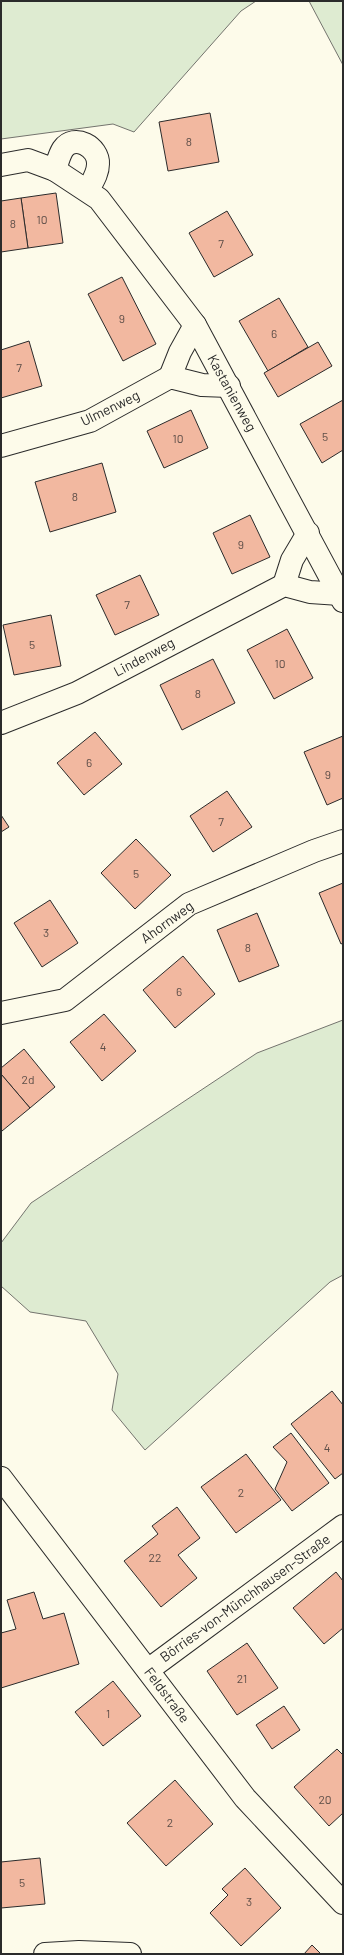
<svg xmlns="http://www.w3.org/2000/svg" width="344" height="1955" font-family="Barlow,sans-serif">
  <style>
    .green { fill: #deebd1; stroke: #74746e }
    .building { fill: #f2b8a0; stroke: #2b2b2b }
    .lines { fill: none; stroke-linecap: round; stroke-linejoin: round }
    .street-casing { stroke: #2b2b2b; stroke-width: 24 }
    .street { stroke: #fdfbea; stroke-width: 22 }
    .labels { text-anchor: middle; stroke-width: 3; stroke-linejoin: round; paint-order: stroke }
    .number-label { font-size: 12px; fill: #5d4e48 }
    .street-label { font-size: 14px; fill: #2b2b2b; stroke: #fdfbea }
  </style>
  <rect width="100%" height="100%" fill="#fdfbea"/>
  <g class="green">
    <path d="M1,1H256L241,11L134,132L113,124L1,139Z"/>
    <path d="M309,1H343V65Z"/>
    <path d="M343,1020V1275L330,1282L145,1450L112,1410L118,1374L86,1321L30,1312L1,1286V1243L31,1203L257,1053Z"/>
  </g>
  <g class="building">
    <path d="M210,113L219,162L168,171L159,122Z"/>
    <path d="M56,193L63,243L28,248L21,198Z"/>
    <path d="M21,198L28,248L1,252V201Z"/>
    <path d="M227,211L253,255L214,277L189,233Z"/>
    <path d="M122,277L156,344L123,361L88,294Z"/>
    <path d="M279,298L308,347L268,371L239,321Z"/>
    <path d="M29,341L42,386L1,398V350Z"/>
    <path d="M318,342L332,366L278,397L264,373Z"/>
    <path d="M343,400V450L322,463L300,424Z"/>
    <path d="M191,410L208,448L164,468L147,431Z"/>
    <path d="M102,463L116,512L50,532L35,482Z"/>
    <path d="M250,515L270,557L232,574L213,533Z"/>
    <path d="M140,575L159,615L115,635L96,595Z"/>
    <path d="M51,615L61,666L14,675L3,625Z"/>
    <path d="M287,629L313,678L274,699L247,650Z"/>
    <path d="M213,659L235,703L182,730L160,685Z"/>
    <path d="M95,732L122,764L84,795L57,763Z"/>
    <path d="M343,736V798L327,805L304,752Z"/>
    <path d="M227,791L252,827L213,852L190,816Z"/>
    <path d="M1,815L9,827L1,832Z"/>
    <path d="M136,839L171,875L135,909L101,873Z"/>
    <path d="M343,883V943L341,944L319,893Z"/>
    <path d="M50,900L78,943L42,967L14,923Z"/>
    <path d="M257,913L279,966L239,982L217,930Z"/>
    <path d="M183,956L215,994L175,1028L143,990Z"/>
    <path d="M104,1014L136,1051L102,1081L70,1042Z"/>
    <path d="M24,1049L55,1087L30,1108L1,1074V1068Z"/>
    <path d="M1,1074L30,1108L2,1131L1,1129Z"/>
    <path d="M332,1391L343,1405V1473L335,1479L291,1424Z"/>
    <path d="M291,1433L329,1483L292,1511L275,1489L287,1462L273,1447Z"/>
    <path d="M246,1454L281,1500L236,1533L201,1487Z"/>
    <path d="M177,1507L200,1538L178,1555L197,1578L161,1607L124,1561L158,1534L152,1526Z"/>
    <path d="M336,1572L343,1581V1628L324,1644L293,1608Z"/>
    <path d="M34,1592L43,1619L64,1613L79,1664L1,1688V1633L16,1629L7,1600Z"/>
    <path d="M247,1643L278,1688L237,1715L207,1671Z"/>
    <path d="M113,1681L141,1716L103,1746L75,1712Z"/>
    <path d="M284,1706L300,1730L272,1749L256,1725Z"/>
    <path d="M337,1749L343,1755V1813L329,1826L294,1787Z"/>
    <path d="M175,1780L213,1824L166,1866L127,1823Z"/>
    <path d="M40,1858L45,1904L1,1908V1862Z"/>
    <path d="M245,1868L281,1908L241,1946L210,1913L228,1895L222,1889Z"/>
    <path d="M312,1945L321,1954H304Z"/>
  </g>
  <g class="lines">
    <g class="street-casing">
      <g id="street">
        <path d="M1,165L28,160L55,170L99,199L195,325L343,601"/>
        <path d="M55,170C57,164 59,155 63,149C74,133 99,147 98,164C98,174 92,182 88,190"/>
        <path d="M170,377L180,352L195,325"/>
        <path d="M1,446L90,421L170,377L202,385L229,386"/>
        <path d="M284,585L292,560L308,533"/>
        <path d="M1,723L77,693L284,585L310,592L340,594"/>
        <path d="M1,1013L65,1000L189,904L314,851L343,841"/>
        <path d="M1,1478L245,1798L343,1903"/>
        <path d="M148,1670L343,1526"/>
        <path d="M45,1954L79,1952L130,1954"/>
      </g>
    </g>
    <use href="#street" class="street"/>
  </g>
  <g class="labels">
    <g class="number-label">
      <text x="189" y="146">8</text>
      <text x="42" y="224">10</text>
      <text x="13" y="228">8</text>
      <text x="221" y="248">7</text>
      <text x="122" y="323">9</text>
      <text x="274" y="338">6</text>
      <text x="19" y="372">7</text>
      <text x="325" y="441">5</text>
      <text x="178" y="443">10</text>
      <text x="75" y="501">8</text>
      <text x="241" y="549">9</text>
      <text x="127" y="609">7</text>
      <text x="32" y="649">5</text>
      <text x="280" y="668">10</text>
      <text x="198" y="698">8</text>
      <text x="89" y="767">6</text>
      <text x="328" y="779">9</text>
      <text x="221" y="826">7</text>
      <text x="136" y="878">5</text>
      <text x="46" y="937">3</text>
      <text x="248" y="952">8</text>
      <text x="179" y="996">6</text>
      <text x="103" y="1051">4</text>
      <text x="28" y="1084">2d</text>
      <text x="327" y="1452">4</text>
      <text x="241" y="1497">2</text>
      <text x="155" y="1562">22</text>
      <text x="242" y="1683">21</text>
      <text x="108" y="1718">1</text>
      <text x="325" y="1804">20</text>
      <text x="170" y="1827">2</text>
      <text x="22" y="1887">5</text>
      <text x="249" y="1906">3</text>
    </g>
    <g class="street-label">
      <text transform="translate(232 393) rotate(61)" y="5">Kastanienweg</text>
      <text transform="translate(110 408) rotate(-26)" y="5">Ulmenweg</text>
      <text transform="translate(144 657) rotate(-28)" y="5">Lindenweg</text>
      <text transform="translate(167 922) rotate(-36)" y="5">Ahornweg</text>
      <text transform="translate(245 1598) rotate(-36)" y="5">Börries-von-Münchhausen-Straße</text>
      <text transform="translate(167 1695) rotate(53)" y="5">Feldstraße</text>
    </g>
  </g>
  <rect width="344" height="1955" fill="none" stroke="#2b2b2b" stroke-width="4"/>
</svg>
